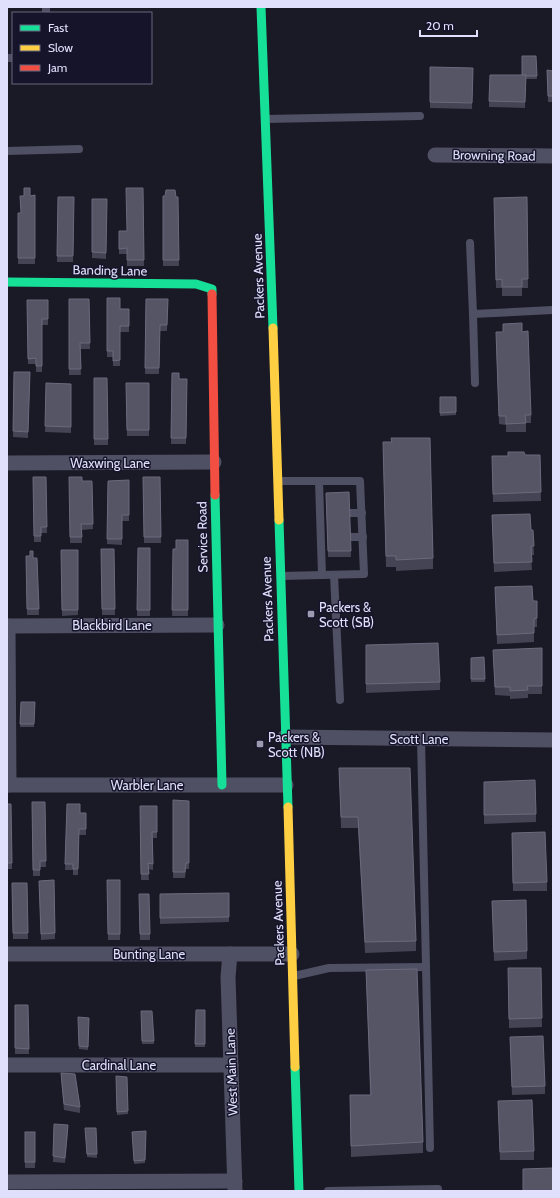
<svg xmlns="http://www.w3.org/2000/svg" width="560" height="1198" font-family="Cabin,sans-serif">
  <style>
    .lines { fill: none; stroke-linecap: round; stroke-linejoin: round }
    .lane { stroke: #505065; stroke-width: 8 }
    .street { stroke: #505065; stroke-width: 15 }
    .fast { stroke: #16e098; stroke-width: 9 }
    .slow { stroke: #ffcf43; stroke-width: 9 }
    .jam { stroke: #f24e42; stroke-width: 9 }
    .wall { fill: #454454 }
    .shaded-wall { fill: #2d2c3a }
    .building { fill: #556; stroke: #6b6a7d }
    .poi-dot { fill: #9b9ab1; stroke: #15142b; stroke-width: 1.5 }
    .labels { text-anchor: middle; stroke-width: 3; stroke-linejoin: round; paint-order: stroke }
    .street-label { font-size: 13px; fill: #e0e0fc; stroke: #15142b }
    .poi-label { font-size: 13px; fill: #e0e0fc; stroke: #15142b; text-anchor: start }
  </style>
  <rect width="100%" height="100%" fill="#1a1926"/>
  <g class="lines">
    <g class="lane">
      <path d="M46,7V13"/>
      <path d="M7,58H13"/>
      <path d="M265,119L420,116"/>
      <path d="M7,151L79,149"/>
      <path d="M470,243L473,314L553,310"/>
      <path d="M473,314L475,383"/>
      <path d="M279,481H360L364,574L281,576"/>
      <path d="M319,481L322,575"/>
      <path d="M349,513H362"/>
      <path d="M350,537H363"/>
      <path d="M334,575L340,700"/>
      <path d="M421,739L430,1148"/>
      <path d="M294,976L329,968L426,967"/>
      <path d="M328,1191L438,1189"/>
    </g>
    <g class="street">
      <path d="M435,155L553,156"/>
      <path d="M7,463L214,462"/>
      <path d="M7,626L217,625"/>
      <path d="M8,626L9,785"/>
      <path d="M285,737L553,740"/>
      <path d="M7,785H286"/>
      <path d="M7,954H292"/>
      <path d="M230,954L228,977L235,1191"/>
      <path d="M7,1065H231"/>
      <path d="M7,1182L235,1181"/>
    </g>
    <g class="fast">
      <path d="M261,7L273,328"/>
      <path d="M7,282L196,284L212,289V294"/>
      <path d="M215,495L222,785"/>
      <path d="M279,520L288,807"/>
      <path d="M295,1067L299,1191"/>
    </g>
    <g class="slow">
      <path d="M273,328L279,520"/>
      <path d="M288,807L295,1067"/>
    </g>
    <path class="jam" d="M212,294L215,495"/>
  </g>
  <g class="wall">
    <path d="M536,56L537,79H526L525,108L489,107V101L522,75Z"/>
    <path d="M430,67L473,68L472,109L430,108Z"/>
    <path d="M547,70L553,71V102H548Z"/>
    <path d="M143,188L144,266H127V254H119V231H127Z"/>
    <path d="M35,195V264H18V213H21L30,196Z"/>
    <path d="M163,196L178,197L179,266H163Z"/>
    <path d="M58,197H74L73,262H57Z"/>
    <path d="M527,197L528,288H522V296H502V288H496L494,206Z"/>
    <path d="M92,199H107L106,259L92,258Z"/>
    <path d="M107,298L120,309H129V332H120V366H113V357H107Z"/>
    <path d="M69,299H89L90,349H80L81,375H69Z"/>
    <path d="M146,299H168L167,331H160L159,374H145Z"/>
    <path d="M27,300H48V325H42V372H36V364H28Z"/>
    <path d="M496,341L531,415V423H526V432H506V425L499,424Z"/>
    <path d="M14,372H30L28,438L13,437Z"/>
    <path d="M172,373L179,379H187L186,444H171Z"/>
    <path d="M94,378H107L108,445H94Z"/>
    <path d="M46,383L71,384V433L45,432Z"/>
    <path d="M126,383H149V436H127Z"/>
    <path d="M440,397H456V415L440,416Z"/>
    <path d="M391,438L433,558V569L396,571V567H386L383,453L391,442Z"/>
    <path d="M525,455H540L541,501L493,502L492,465Z"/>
    <path d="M33,477H46L47,533H41V542H34Z"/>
    <path d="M69,477L82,481H92L93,529L82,530V543H70Z"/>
    <path d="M143,477H160L161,543H144Z"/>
    <path d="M129,480V521H122V545L107,544L108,481Z"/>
    <path d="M349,492L351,557H328L326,493Z"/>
    <path d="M492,515L531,530H533L534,555H531L532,570L494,572Z"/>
    <path d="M188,540V616H172L173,549H176Z"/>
    <path d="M138,548H150V616H137Z"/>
    <path d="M101,549H114L115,615H102Z"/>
    <path d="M61,550H78V615L62,616Z"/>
    <path d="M26,556L33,558H37L39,615H27Z"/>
    <path d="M495,587L533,601L537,618V627H534V642L497,644Z"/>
    <path d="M366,645L440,682V690L366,693Z"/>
    <path d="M542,648V694H528V698L510,699V696L495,695L493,650Z"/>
    <path d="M484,657L485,682H471V658Z"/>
    <path d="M21,702H35L34,727H20Z"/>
    <path d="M339,768L416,941V951L365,953L358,828H341Z"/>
    <path d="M484,782L536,814V822L484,824Z"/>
    <path d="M173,800L189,801V869H186L185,878H173Z"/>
    <path d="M32,802H45L46,867H40V876H33Z"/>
    <path d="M7,804H11L12,869H7Z"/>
    <path d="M67,804L80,813H86V835H79L78,875H73V870H65Z"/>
    <path d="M140,806H157V838H153V870L148,869L149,880H141Z"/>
    <path d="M512,833L547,882V891H513Z"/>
    <path d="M54,880L55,939L41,940L39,881Z"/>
    <path d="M107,880H120V940H108Z"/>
    <path d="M12,883H27L28,939H13Z"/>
    <path d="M229,893V922L160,924V894Z"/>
    <path d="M139,900L150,934V940H140Z"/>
    <path d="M492,901L527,951V959L494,961Z"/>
    <path d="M508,968H541L542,1027L509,1028Z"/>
    <path d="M366,970L423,1142V1153L351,1157L350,1095H370Z"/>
    <path d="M15,1005H28L29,1054H15Z"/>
    <path d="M196,1010H205V1047H195Z"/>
    <path d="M141,1011L154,1041V1044H142Z"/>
    <path d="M78,1017L89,1018L88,1050L79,1049Z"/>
    <path d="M510,1037L545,1086V1094L512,1095Z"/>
    <path d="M61,1073L80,1107V1113L64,1110L61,1079Z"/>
    <path d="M116,1076L127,1077L128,1114L117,1115Z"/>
    <path d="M498,1101L534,1151V1160H500Z"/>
    <path d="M54,1124L68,1131L65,1163L53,1162Z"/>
    <path d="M85,1128H96L97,1158L87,1157Z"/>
    <path d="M146,1131L145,1163L134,1164L132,1132Z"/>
    <rect x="25" y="1132" width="10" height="36"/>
  </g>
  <path class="shaded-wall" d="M68,1125V1131L65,1163V1158Z"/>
  <g class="building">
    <path d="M522,56H536L537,76H526V75H522Z"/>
    <path d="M430,67L473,68L472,103L430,102Z"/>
    <path d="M547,70L553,71V96H548Z"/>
    <path d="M490,75H526L525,102L489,101Z"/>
    <path d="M24,188H30V196L35,195V258H18V213H21L20,196H24Z"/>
    <path d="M126,188H143L144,260H127V248L119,249V231H127Z"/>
    <path d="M166,190H175L176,197H178L179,260H163V196H165Z"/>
    <path d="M58,197H74L73,256H57Z"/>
    <path d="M527,197L528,279H522V287H502V279L496,280L494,198Z"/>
    <path d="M92,199H107L106,253L92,252Z"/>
    <path d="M107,298H120V309H129V326H120V360L113,361V351H107Z"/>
    <path d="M69,299H89L90,343H80L81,369H69Z"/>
    <path d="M146,299H168L167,325H160L159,368H145Z"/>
    <path d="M27,300H48V319H42V366H36V358L28,359Z"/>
    <path d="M522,323V332L528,331L531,415H525L526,423L506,424V416H499L496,332H503V324Z"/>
    <path d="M14,372H30L28,432L13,431Z"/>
    <path d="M172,373H179V379H187L186,438H171Z"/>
    <path d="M94,378H107L108,439H94Z"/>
    <path d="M46,383L71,384V427L45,426Z"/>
    <path d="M126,383H149V430H127Z"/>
    <path d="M440,397H456V412L440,413Z"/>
    <path d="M391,438H430L433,558L396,560V556H386L383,442H392Z"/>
    <path d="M508,452H524L525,455H540L541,492L493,494L492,456H508Z"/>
    <path d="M33,477H46L47,527H41V536H34Z"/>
    <path d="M69,477H82V481H92L93,524H81L82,537H70Z"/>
    <path d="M143,477H160L161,537H144Z"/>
    <path d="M129,480V515H122V539H107L108,481Z"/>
    <path d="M349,492L351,551H328L326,493Z"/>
    <path d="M530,514L531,530H533L534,546H531L532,562L494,563L492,515Z"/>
    <path d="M176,540H188V610H172L173,549H176Z"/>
    <path d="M138,548H150V610H137Z"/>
    <path d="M101,549H114L115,609H102Z"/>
    <path d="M61,550H78V610H62Z"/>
    <path d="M30,551H33V558H37L39,609H27L26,556H30Z"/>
    <path d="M532,586L533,601H537V618L534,619V633L497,635L495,587Z"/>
    <path d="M438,643L440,682L366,684V645Z"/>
    <path d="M542,648V686H527L528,690L510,691V687H495L493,650Z"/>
    <path d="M484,657L485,679H471V658Z"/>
    <path d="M21,702H35L34,724H20Z"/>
    <path d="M339,768H410L416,941L365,942L358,817H341Z"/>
    <path d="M535,780L536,814L484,815V782Z"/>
    <path d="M173,800L189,801V863H186L185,872H173Z"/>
    <path d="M32,802H45L46,861H40V870H33Z"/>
    <path d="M7,804H11L12,863H7Z"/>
    <path d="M67,804H80V813H86V829H79L78,869H73V864H65Z"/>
    <path d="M140,806H157V832H152L153,864L148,863L149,874H141Z"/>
    <path d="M545,832L547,882L513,883L512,833Z"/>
    <path d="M54,880L55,933L41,934L39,881Z"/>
    <path d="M107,880H120V934H108Z"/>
    <path d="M12,883H27L28,933H13Z"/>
    <path d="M229,893V917L160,918V894Z"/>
    <path d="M139,894H149L150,934H140Z"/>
    <path d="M526,900L527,951L494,952L492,901Z"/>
    <path d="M508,968H541L542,1018L509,1019Z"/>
    <path d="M417,969L423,1142L351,1146L350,1095H371L366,970Z"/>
    <path d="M15,1005H28L29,1049L15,1048Z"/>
    <path d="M196,1010H205V1044H195Z"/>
    <path d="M141,1011H152L154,1041H142Z"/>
    <path d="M78,1017L89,1018L88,1047L79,1046Z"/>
    <path d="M543,1036L545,1086L512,1087L510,1037Z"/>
    <path d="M61,1073L75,1074L80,1107L64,1104Z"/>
    <path d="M116,1076L127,1077L128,1111L117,1112Z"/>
    <path d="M532,1100L534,1151L500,1152L498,1101Z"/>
    <path d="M54,1124L68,1125L65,1158L53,1156Z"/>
    <path d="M85,1128H96L97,1154H87Z"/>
    <path d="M146,1131L145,1160L134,1161L132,1132Z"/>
    <rect x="25" y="1132" width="10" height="30"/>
    <path d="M553,1168V1191H523V1169Z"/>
  </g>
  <g class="poi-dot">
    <rect x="307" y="610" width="8" height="8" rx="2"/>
    <rect x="256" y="740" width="8" height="8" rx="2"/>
  </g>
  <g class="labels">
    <g class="street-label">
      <text transform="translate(494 155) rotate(1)" y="5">Browning Road</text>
      <text transform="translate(110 270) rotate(1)" y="5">Banding Lane</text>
      <text transform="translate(258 276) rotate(-92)" y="5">Packers Avenue</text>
      <text x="110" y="468">Waxwing Lane</text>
      <text transform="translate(202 537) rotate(-91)" y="5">Service Road</text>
      <text transform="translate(267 599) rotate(-92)" y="5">Packers Avenue</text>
      <text x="112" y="630">Blackbird Lane</text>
      <text x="419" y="744">Scott Lane</text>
      <text x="147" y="790">Warbler Lane</text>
      <text transform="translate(278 923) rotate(-92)" y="5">Packers Avenue</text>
      <text x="149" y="959">Bunting Lane</text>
      <text x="119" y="1070">Cardinal Lane</text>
      <text transform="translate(231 1072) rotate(-92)" y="5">West Main Lane</text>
    </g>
    <g class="poi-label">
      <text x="319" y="612">Packers &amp;<tspan x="319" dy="15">Scott (SB)</tspan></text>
      <text x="268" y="742">Packers &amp;<tspan x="268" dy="15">Scott (NB)</tspan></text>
    </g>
  </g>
  <rect width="560" height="1198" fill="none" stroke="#e0e0fc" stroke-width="16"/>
  <rect x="12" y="12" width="140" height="72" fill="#15142b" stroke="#66667f"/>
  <rect x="20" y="25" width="20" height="6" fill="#16e098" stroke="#66667f"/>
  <text x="48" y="32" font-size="12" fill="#e0e0fc">Fast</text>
  <rect x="20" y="45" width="20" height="6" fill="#ffcf43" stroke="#66667f"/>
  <text x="48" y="52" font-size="12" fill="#e0e0fc">Slow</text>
  <rect x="20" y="65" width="20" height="6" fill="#f24e42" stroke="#66667f"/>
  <text x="48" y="72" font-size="12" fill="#e0e0fc">Jam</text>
  <path d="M420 30v6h57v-6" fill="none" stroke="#e0e0fc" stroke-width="2"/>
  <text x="426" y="30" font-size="12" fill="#e0e0fc" stroke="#15142b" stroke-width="3" paint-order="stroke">20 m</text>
</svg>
